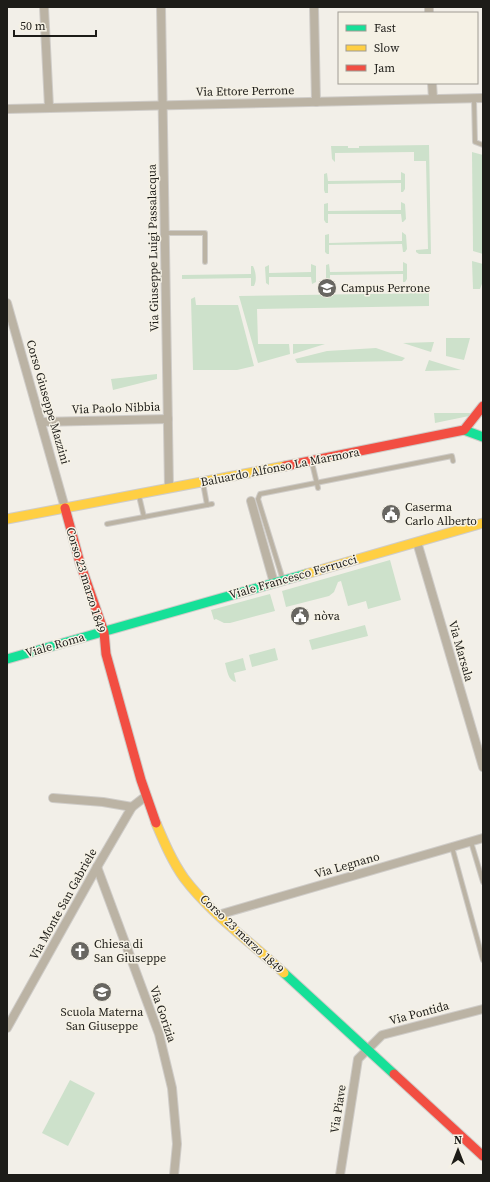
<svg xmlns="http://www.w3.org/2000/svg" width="490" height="1182" font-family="'Source Serif 4',serif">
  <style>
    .green { fill: #cde1cb }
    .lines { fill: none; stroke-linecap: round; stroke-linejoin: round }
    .lane-casing { stroke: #cfccc8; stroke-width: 6 }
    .street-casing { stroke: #cfccc8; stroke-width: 10 }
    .fast-casing { stroke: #cfccc8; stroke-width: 11 }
    .slow-casing { stroke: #cfccc8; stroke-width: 11 }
    .jam-casing { stroke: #cfccc8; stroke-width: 11 }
    .lane { stroke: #bbb3a4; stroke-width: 4 }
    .street { stroke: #bbb3a4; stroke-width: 8 }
    .fast { stroke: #16e098; stroke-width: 9 }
    .slow { stroke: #ffcf43; stroke-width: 9 }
    .jam { stroke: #f24e42; stroke-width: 9 }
    .labels { text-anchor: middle; stroke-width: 3; stroke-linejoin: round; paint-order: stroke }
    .street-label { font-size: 12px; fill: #1d1c18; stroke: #f5f1e5 }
    .poi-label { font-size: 12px; fill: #1d1c18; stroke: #f5f1e5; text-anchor: start }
  </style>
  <rect width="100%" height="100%" fill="#f2efe8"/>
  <g class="green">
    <path d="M429,145L431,254H419L416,252V250L428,249L426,161H414V152L335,153V162L332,159L331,146H348V148H359V146Z"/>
    <path d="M472,152L483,155V254L473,251Z"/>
    <path d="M401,172L405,174V189L403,192H401V183L328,184V193H325L324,190V174L327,173L328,181L401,180Z"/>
    <path d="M401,202L405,204L406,219L403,222H402L401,214H328V223H326L324,220V204L328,203V211L401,210Z"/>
    <path d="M402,232L406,235L407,249L405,252H403L402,244L329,245V254H327L325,252V235L329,234V243L402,241Z"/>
    <path d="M472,261L483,264V281L480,289H473Z"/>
    <path d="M403,262L407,264V279L405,282H403V274L330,275V284H328L326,281V265L329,264L330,272L403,271Z"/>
    <path d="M311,264L316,266V282L312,284L311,277H269V285L266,283L265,267L269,265V273L311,272Z"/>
    <path d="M251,266H253C256,272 257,280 254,286H251V278L182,279V275L251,274Z"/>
    <path d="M429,293V306L257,309L258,344H289L290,354L258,363L239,296Z"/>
    <path d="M195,297L196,305H238L254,366L237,370H193L191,299Z"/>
    <path d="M446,338H470L464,360L446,356Z"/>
    <path d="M434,342L431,352L403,343Z"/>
    <path d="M293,344H325L293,354Z"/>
    <path d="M376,348L405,358L402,361L297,363L295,359L327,351Z"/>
    <path d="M429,360L461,370L425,371Z"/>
    <path d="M157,374V379L113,390L111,379Z"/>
    <path d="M434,413H470L469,416L435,423Z"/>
    <path d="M390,560L401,600L368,609L366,601L348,606L341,581L338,582L334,592L329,596L286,607L282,591Z"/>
    <path d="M270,594L275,611L230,623H224L216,619L214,620L211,610Z"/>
    <path d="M365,625L368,636L312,650L309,640Z"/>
    <path d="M275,648L278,660L252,667L249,655Z"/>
    <path d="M243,658L246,670L234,673L236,682C228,681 227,670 225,663Z"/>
    <path d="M70,1080L95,1093L68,1146L42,1133Z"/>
  </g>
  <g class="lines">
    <g class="lane-casing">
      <g id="lane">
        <path d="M474,99L475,142L483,145"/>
        <path d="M165,233H205V262"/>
        <path d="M312,463L318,488"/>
        <path d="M203,483L207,505"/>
        <path d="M139,496L144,517"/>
        <path d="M107,524L212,504"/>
        <path d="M283,580L258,499L260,494L452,456L453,461"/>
        <path d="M471,842L483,882"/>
        <path d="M452,847L483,960"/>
      </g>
    </g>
    <g class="street-casing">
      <g id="street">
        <path d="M44,7L49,107"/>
        <path d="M161,7L169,488"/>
        <path d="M314,7L316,102"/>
        <path d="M429,7V13"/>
        <path d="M432,83L433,99"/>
        <path d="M7,109L483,98"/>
        <path d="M7,303L65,508"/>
        <path d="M41,422L168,419"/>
        <path d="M251,501L274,583"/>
        <path d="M417,542L483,767"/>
        <path d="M53,798L103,802L132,807"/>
        <path d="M97,867L159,1034L172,1088L177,1144L174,1175"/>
        <path d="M218,915L483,838"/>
        <path d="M7,1028L97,867L132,807L146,796"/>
        <path d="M340,1175L358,1059L382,1035L483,1009"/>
      </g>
    </g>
    <g class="fast-casing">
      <g id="fast">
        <path d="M464,430L483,437"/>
        <path d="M7,659L306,574"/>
        <path d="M284,973L394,1074"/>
      </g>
    </g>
    <g class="slow-casing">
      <g id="slow">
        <path d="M7,519L285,466"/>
        <path d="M306,574L483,523"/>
        <path d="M156,823C164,842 172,861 184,878C211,914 251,942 284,973"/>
      </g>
    </g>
    <g class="jam-casing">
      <g id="jam">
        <path d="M285,466L464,430L483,406"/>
        <path d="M65,508L80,563L104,632L106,654L141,780L156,823"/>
        <path d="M394,1074L483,1156"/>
      </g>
    </g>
    <use href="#lane" class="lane"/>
    <use href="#street" class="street"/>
    <use href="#fast" class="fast"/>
    <use href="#slow" class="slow"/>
    <use href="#jam" class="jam"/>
  </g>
  <defs>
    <g id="university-disc" transform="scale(1)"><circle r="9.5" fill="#686661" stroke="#f5f1e5"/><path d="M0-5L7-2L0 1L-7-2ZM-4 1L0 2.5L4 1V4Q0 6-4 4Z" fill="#fff"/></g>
    <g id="civic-disc" transform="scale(1)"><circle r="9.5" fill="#686661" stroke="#f5f1e5"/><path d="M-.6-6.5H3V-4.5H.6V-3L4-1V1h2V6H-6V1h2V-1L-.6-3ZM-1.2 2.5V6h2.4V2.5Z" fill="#fff"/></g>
    <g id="church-disc" transform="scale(1)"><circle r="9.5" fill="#686661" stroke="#f5f1e5"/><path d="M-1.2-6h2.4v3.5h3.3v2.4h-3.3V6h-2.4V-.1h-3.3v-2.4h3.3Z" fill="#fff"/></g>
    <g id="school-disc" transform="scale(1)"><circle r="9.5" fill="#686661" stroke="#f5f1e5"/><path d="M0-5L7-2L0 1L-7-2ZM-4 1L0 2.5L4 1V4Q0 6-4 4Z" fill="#fff"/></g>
  </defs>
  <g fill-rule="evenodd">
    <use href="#university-disc" x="327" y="288"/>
    <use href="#civic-disc" x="391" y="514"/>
    <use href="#civic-disc" x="300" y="616"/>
    <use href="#church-disc" x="80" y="951"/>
    <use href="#school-disc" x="102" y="992"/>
  </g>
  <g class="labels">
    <g class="street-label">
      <text transform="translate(245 91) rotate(-1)" y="4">Via Ettore Perrone</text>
      <text transform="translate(153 248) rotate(-91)" y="4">Via Giuseppe Luigi Passalacqua</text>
      <text transform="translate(48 402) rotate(74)" y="4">Corso Giuseppe Mazzini</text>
      <text transform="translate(116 408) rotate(-2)" y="4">Via Paolo Nibbia</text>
      <text transform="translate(280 467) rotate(-11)" y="4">Baluardo Alfonso La Marmora</text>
      <text transform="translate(293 577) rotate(-16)" y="4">Viale Francesco Ferrucci</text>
      <text transform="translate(86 580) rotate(73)" y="4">Corso 23 marzo 1849</text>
      <text transform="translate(55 645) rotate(-16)" y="4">Viale Roma</text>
      <text transform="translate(461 651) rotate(74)" y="4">Via Marsala</text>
      <text transform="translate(347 865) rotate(-16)" y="4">Via Legnano</text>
      <text transform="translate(63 904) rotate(-61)" y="4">Via Monte San Gabriele</text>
      <text transform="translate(242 934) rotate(43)" y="4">Corso 23 marzo 1849</text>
      <text transform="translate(419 1013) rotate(-15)" y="4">Via Pontida</text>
      <text transform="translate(163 1014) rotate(71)" y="4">Via Gorizia</text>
      <text transform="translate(338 1109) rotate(-81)" y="4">Via Piave</text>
    </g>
    <g class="poi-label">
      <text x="341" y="292">Campus Perrone</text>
      <text x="405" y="511">Caserma<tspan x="405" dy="14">Carlo Alberto</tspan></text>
      <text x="314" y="620">nòva</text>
      <text x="94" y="948">Chiesa di<tspan x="94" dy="14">San Giuseppe</tspan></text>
      <text x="102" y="1016" text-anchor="middle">Scuola Materna<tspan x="102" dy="14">San Giuseppe</tspan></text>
    </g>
  </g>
  <rect width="490" height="1182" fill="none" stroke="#1d1c18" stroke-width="16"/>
  <rect x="338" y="12" width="140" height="72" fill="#f5f1e5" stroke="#9f9c93"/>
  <rect x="346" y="25" width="20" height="6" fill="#16e098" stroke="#9f9c93"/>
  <text x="374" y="32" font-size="12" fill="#1d1c18">Fast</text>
  <rect x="346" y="45" width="20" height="6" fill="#ffcf43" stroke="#9f9c93"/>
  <text x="374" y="52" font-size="12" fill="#1d1c18">Slow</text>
  <rect x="346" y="65" width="20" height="6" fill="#f24e42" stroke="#9f9c93"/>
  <text x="374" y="72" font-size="12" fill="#1d1c18">Jam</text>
  <g transform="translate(458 1150)" stroke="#f5f1e5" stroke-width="3" paint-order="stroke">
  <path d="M0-3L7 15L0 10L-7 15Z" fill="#1d1c18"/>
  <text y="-6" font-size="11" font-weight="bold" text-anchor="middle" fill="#1d1c18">N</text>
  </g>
  <path d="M14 30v6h82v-6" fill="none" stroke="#1d1c18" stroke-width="2"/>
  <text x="20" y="30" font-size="12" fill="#1d1c18" stroke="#f5f1e5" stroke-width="3" paint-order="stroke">50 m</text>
</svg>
